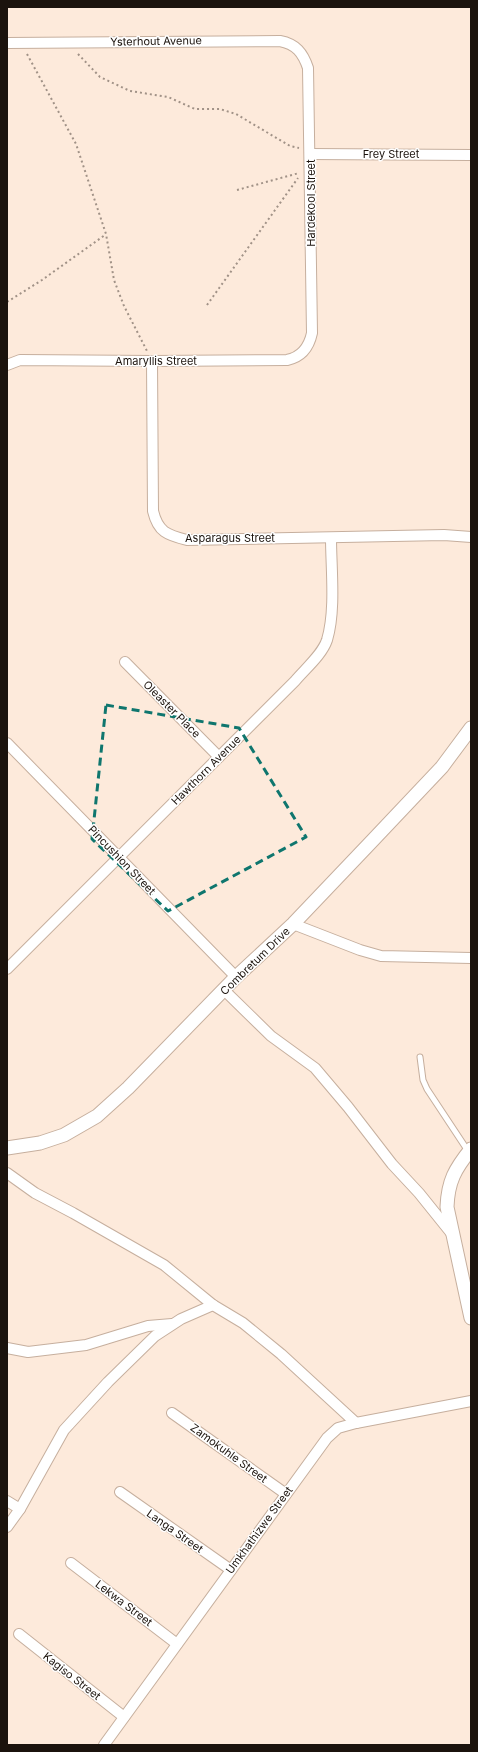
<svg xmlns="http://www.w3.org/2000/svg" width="478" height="1752" font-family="Inter,sans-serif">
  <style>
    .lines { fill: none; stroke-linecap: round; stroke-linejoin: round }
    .service-casing { stroke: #c6af9e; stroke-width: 7 }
    .minor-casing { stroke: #c6af9e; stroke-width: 12 }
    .tertiary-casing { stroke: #c6af9e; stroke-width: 15 }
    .path { stroke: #a19287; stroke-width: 2; stroke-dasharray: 2 3; stroke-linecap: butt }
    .service { stroke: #fff; stroke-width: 5 }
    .minor { stroke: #fff; stroke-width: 10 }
    .tertiary { stroke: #fff; stroke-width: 13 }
    .marked { fill: none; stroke: #0f766e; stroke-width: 3; stroke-dasharray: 8 5; stroke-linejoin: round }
    .labels { text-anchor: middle; stroke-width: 3; stroke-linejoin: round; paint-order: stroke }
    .street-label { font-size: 11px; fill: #1b130d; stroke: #fff }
  </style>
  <rect width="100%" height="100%" fill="#fdeadb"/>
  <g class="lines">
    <g class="service-casing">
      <path id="service" d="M420,1057L423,1080L427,1089L468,1151"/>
    </g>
    <g class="minor-casing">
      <g id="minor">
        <path d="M7,43L280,41C296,44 303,53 308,68L312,333C309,347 302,357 287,360L152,361L20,360L7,365"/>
        <path d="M310,154L471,155"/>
        <path d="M152,361L153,511C158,532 167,535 187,540L444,535L471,537"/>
        <path d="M125,662L219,757"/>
        <path d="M7,743L236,977"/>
        <path d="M293,924L360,950L381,956L471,958"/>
        <path d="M7,969L295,681C305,669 322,655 327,640C336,610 331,568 331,538"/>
        <path d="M224,990L271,1036L315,1068L348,1107L392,1164L419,1193L452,1234"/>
        <path d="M7,1173L35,1193L73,1213L164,1265L213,1305L243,1323L281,1354L356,1423"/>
        <path d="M7,1348L28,1352L86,1345L148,1326L172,1324"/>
        <path d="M172,1413L286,1494"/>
        <path d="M120,1492L231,1570"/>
        <path d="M7,1501L20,1509"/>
        <path d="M7,1527L20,1509L64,1430L108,1382L155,1336L181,1319L213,1305"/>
        <path d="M71,1563L177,1644"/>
        <path d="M19,1634L124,1717"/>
        <path d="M104,1745L327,1438L338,1428L356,1423L471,1401"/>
      </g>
    </g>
    <g class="tertiary-casing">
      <g id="tertiary">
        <path d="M7,1148L40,1143L64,1135L97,1116L128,1088L236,977L293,924L373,840L442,767L471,728"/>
        <path d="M471,1149C455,1169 448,1181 447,1207L471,1318"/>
      </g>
    </g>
    <g class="path">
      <path d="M27,54L76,144L106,234L114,280L124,306L147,351"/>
      <path d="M78,54L100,77L130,91L168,97L195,109H220L236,114L290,146L299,148"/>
      <path d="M237,190L299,173"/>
      <path d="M7,302L42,280L105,235"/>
      <path d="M207,305L298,178"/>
    </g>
    <use href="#service" class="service"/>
    <use href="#minor" class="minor"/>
    <use href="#tertiary" class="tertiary"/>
  </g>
  <path class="marked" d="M106,705L239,728L306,837L168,911L92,839Z"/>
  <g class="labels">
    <g class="street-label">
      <text transform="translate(156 41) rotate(-1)" y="4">Ysterhout Avenue</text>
      <text x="391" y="158">Frey Street</text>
      <text transform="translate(311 203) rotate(-90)" y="4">Hardekool Street</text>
      <text x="156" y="365">Amaryllis Street</text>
      <text x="230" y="542">Asparagus Street</text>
      <text transform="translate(172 709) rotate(45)" y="4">Oleaster Place</text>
      <text transform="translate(206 770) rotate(-45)" y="4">Hawthorn Avenue</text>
      <text transform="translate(122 860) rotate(46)" y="4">Pincushion Street</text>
      <text transform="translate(255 961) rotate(-44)" y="4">Combretum Drive</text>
      <text transform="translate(229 1453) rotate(36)" y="4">Zamokuhle Street</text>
      <text transform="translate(259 1530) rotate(-54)" y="4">Umkhathizwe Street</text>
      <text transform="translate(175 1531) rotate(35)" y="4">Langa Street</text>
      <text transform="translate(124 1603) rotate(37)" y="4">Lekwa Street</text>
      <text transform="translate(72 1676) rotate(38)" y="4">Kagiso Street</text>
    </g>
  </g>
  <rect width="478" height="1752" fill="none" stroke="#1b130d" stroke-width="16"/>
</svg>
